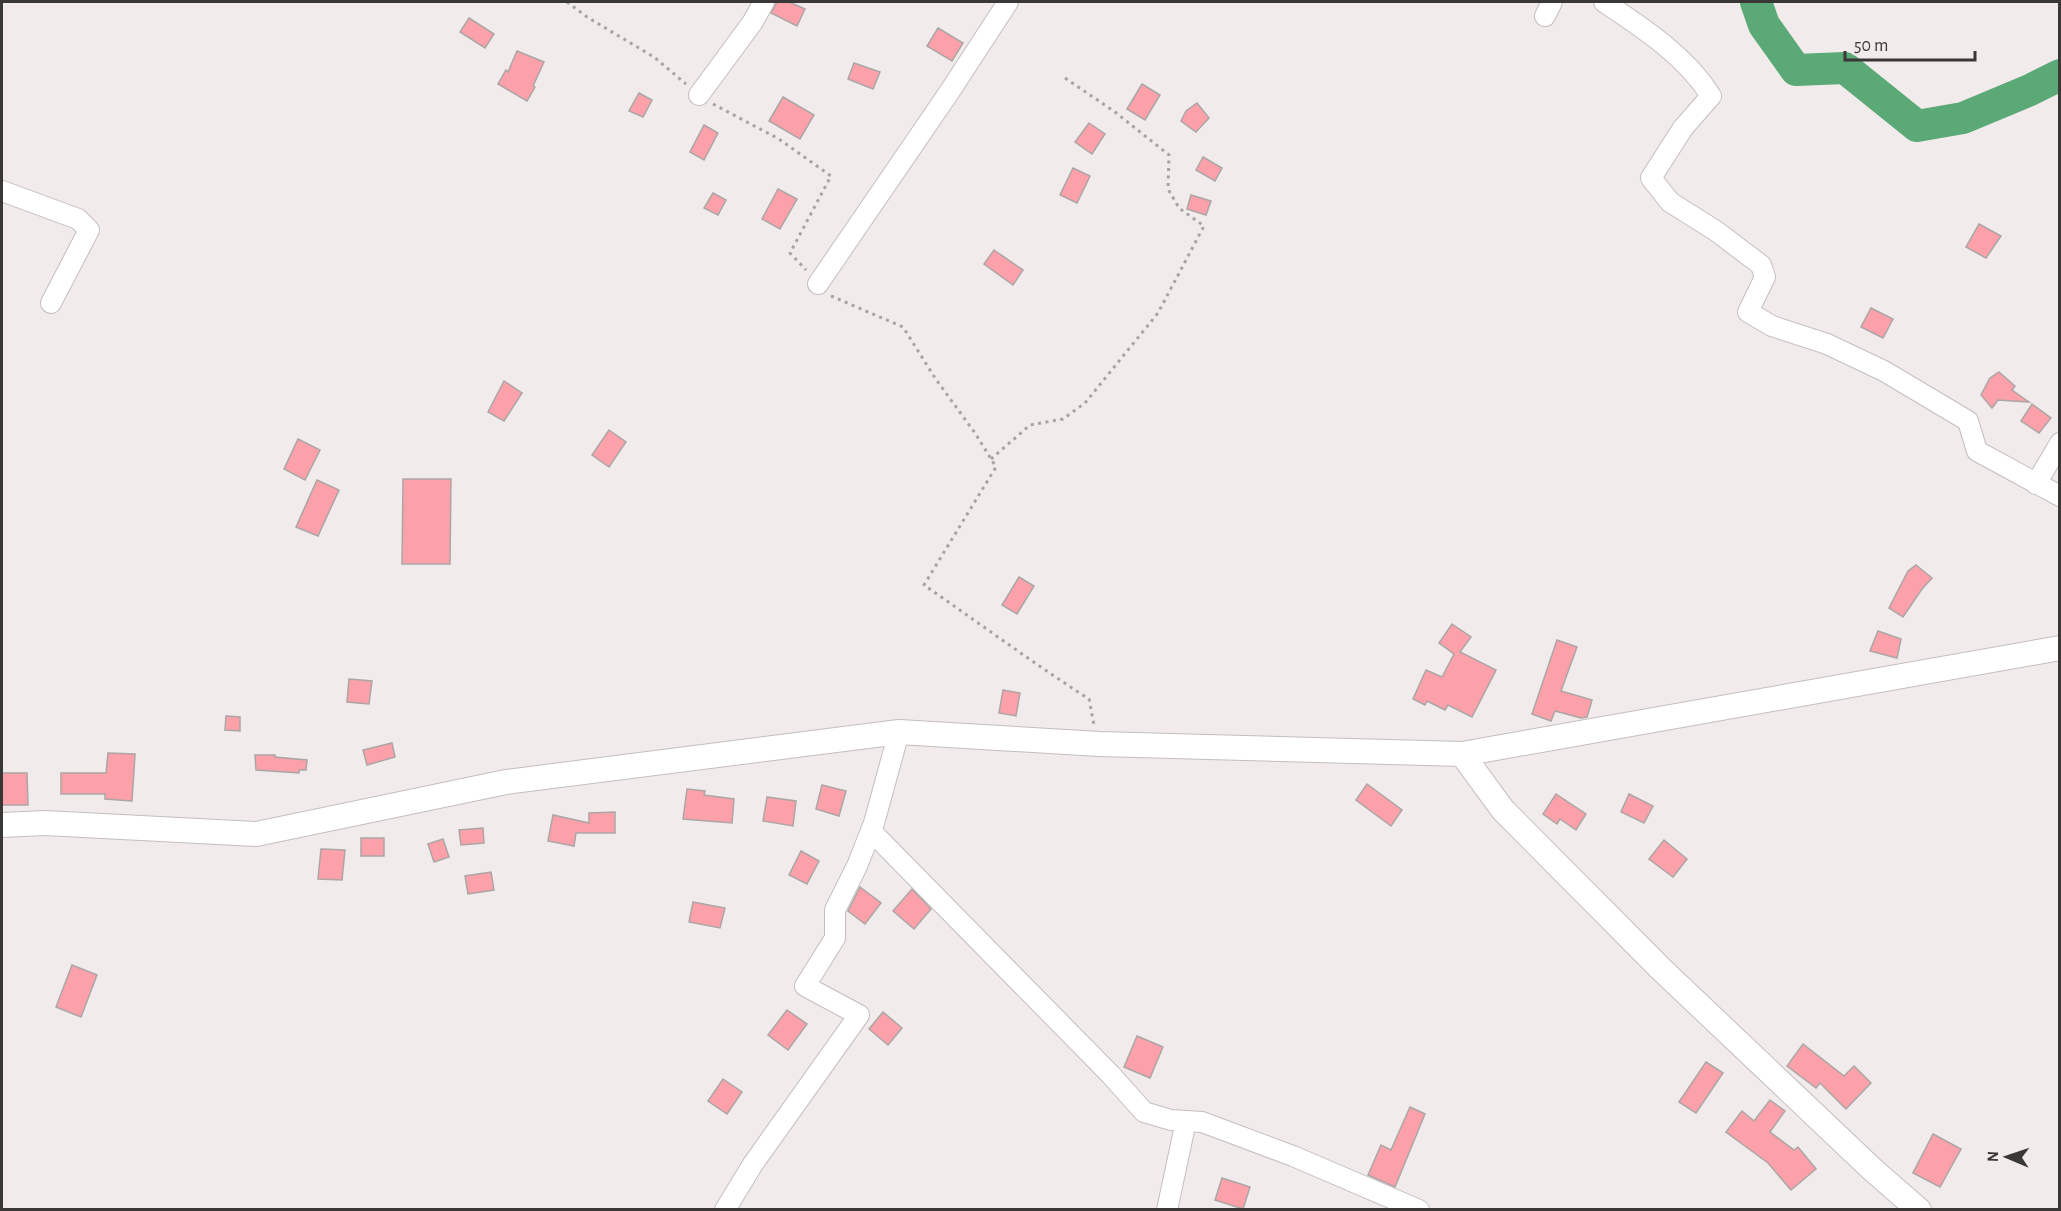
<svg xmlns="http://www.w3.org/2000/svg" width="2061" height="1211" font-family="'Alegreya Sans',sans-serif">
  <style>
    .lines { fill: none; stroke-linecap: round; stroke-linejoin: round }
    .river { stroke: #5aa976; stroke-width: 32 }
    .building { fill: #fca1a9; stroke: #aca5a5; stroke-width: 1.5 }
    .minor-casing { stroke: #c5bdbe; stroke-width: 22 }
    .tertiary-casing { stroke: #c5bdbe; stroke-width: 26 }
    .path { stroke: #a8a3a3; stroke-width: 3; stroke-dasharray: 3 4.5; stroke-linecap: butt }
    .minor { stroke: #fff; stroke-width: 20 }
    .tertiary { stroke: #fff; stroke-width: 24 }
  </style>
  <rect width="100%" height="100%" fill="#f2ebeb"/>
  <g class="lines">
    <path class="river" d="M1756,2L1764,25L1796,70L1845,68L1917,126L1963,118L2030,90L2060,75"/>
  </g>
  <g class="building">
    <path d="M777,2H789L805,9L797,26L771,13Z"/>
    <path d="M469,18L494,34L485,48L460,32Z"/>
    <path d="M938,28L963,43L952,61L927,46Z"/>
    <path d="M517,51L544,62L533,86L535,87L527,101L498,84L506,70L508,72Z"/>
    <path d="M854,63L880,72L873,89L848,79Z"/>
    <path d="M1142,84L1160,95L1145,120L1127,109Z"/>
    <path d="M639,93L652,100L643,117L629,111Z"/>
    <path d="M783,97L814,115L800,139L769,121Z"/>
    <path d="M1197,103L1209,118L1196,132L1181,121L1186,111Z"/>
    <path d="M1089,123L1105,134L1092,154L1075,142Z"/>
    <path d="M704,125L718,133L704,160L690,152Z"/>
    <path d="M1203,157L1222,168L1215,181L1196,170Z"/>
    <path d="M1073,168L1090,176L1077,203L1060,195Z"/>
    <path d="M778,189L797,199L780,229L762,219Z"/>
    <path d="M713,193L726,200L718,215L704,208Z"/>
    <path d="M1191,195L1211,201L1206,215L1187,209Z"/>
    <path d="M1979,224L2001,236L1986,258L1966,247Z"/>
    <path d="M994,250L1023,270L1013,285L984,264Z"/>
    <path d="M1871,308L1893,319L1883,338L1861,327Z"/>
    <path d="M1999,372L2015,386L2012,390L2029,402L1998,400L1992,408L1981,395L1990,378Z"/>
    <path d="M504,381L522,393L504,421L488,412Z"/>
    <path d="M2032,404L2051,418L2039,433L2021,421Z"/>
    <path d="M609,430L626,442L609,467L592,455Z"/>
    <path d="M298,439L320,450L305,480L284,469Z"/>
    <path d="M403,479H451L450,564H402Z"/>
    <path d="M317,480L339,490L318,536L296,527Z"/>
    <path d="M1916,565L1932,578L1922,589L1903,617L1889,608L1908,571Z"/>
    <path d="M1019,577L1034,586L1017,614L1002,605Z"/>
    <path d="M1452,624L1471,637L1460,652L1496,670L1472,717L1448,705L1445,710L1427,701L1425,705L1413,699L1426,670L1442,677L1454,654L1439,643Z"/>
    <path d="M1878,631L1901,639L1897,658L1870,651Z"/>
    <path d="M1557,640L1577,647L1561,691L1592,700L1587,717L1581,718L1555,711L1551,721L1532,714Z"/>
    <path d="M349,679L372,681L369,704L347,702Z"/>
    <path d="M1003,690L1020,693L1016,716L999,713Z"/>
    <path d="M226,716L240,717V731L225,730Z"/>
    <path d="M392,743L395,757L367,765L363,750Z"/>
    <path d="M108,753L135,754L132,801L105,799V794H61V773H106Z"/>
    <path d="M255,755H275V757L307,760L306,770H299V773L256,770Z"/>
    <path d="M2,773H27L28,805H2Z"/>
    <path d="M1367,784L1402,810L1391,826L1356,800Z"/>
    <path d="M822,785L846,791L839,816L816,809Z"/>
    <path d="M687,789L705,791L704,795L734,799L732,823L683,819Z"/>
    <path d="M1556,794L1586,814L1576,830L1560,819L1557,824L1543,814Z"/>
    <path d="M1629,794L1653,806L1644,823L1621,812Z"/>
    <path d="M767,797L796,801L793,826L763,821Z"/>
    <path d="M615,812V833H576L574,846L548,841L553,815L589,823V813Z"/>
    <path d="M483,828L484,843L461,845L459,830Z"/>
    <rect x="361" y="838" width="23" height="18"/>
    <path d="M443,839L449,857L434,862L428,844Z"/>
    <path d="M1664,840L1687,859L1673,877L1649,859Z"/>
    <path d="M321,849L345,850L342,880L318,879Z"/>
    <path d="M801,851L819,861L807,884L789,875Z"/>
    <path d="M491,872L494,890L468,894L465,876Z"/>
    <path d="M860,887L881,903L865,924L848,911Z"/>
    <path d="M912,889L931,909L914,929L893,911Z"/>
    <path d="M693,902L725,908L720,928L689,922Z"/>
    <path d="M72,965L97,975L81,1017L56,1007Z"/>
    <path d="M787,1010L807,1024L788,1050L768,1035Z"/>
    <path d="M883,1012L902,1028L888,1045L869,1029Z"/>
    <path d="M1137,1036L1163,1047L1150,1078L1124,1067Z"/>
    <path d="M1803,1044L1844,1076L1854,1066L1871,1083L1846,1109L1820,1083L1816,1088L1787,1066Z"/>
    <path d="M1706,1062L1723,1073L1696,1113L1679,1102Z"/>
    <path d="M723,1079L742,1092L727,1114L708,1101Z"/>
    <path d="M1770,1100L1785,1111L1770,1132L1794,1150L1798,1147L1816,1169L1791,1190L1768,1163L1726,1132L1742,1111L1754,1121Z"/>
    <path d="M1410,1107L1425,1114L1395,1187L1368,1175L1381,1145L1391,1150Z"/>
    <path d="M1933,1134L1961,1149L1940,1187L1913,1173Z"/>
    <path d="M1222,1178L1250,1187L1243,1209L1215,1200Z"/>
  </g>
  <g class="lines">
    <g class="minor-casing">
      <g id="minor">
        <path d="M1604,2C1643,28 1686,56 1711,96L1683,128L1651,178L1670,202L1716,231L1761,265L1765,277L1748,312L1772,326L1827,344L1884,371L1968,421L1977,451L2060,496"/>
        <path d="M1545,16L1552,2"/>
        <path d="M699,95L752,23L764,2"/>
        <path d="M2,191L78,219L89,230L51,303"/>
        <path d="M818,284L950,91L1008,2"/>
        <path d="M2036,484L2060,443"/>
        <path d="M871,831L1111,1075L1144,1112L1171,1120L1202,1122L1293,1156L1419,1210"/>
        <path d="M725,1210L753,1164L859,1015L805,986L835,938V910L857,866L874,823L899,732"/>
        <path d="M1167,1210L1186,1121"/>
      </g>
    </g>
    <g class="tertiary-casing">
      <g id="tertiary">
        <path d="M1462,754L2060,648"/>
        <path d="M2,825L45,823L256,834L506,782L899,732L1099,744L1462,754L1503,810L1661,969L1873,1170L1919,1210"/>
      </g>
    </g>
    <g class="path">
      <path d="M567,2L587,17L654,57L686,84"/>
      <path d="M713,104L779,139L831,176L790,253L806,270"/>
      <path d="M831,296L903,327L935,378L975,433L996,467L924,585C979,623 1033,663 1089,699L1094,725"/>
      <path d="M991,459L1030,425L1063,419L1085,403L1158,313L1204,226L1179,208L1168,189L1169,155L1115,112L1065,78"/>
    </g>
    <use href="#minor" class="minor"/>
    <use href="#tertiary" class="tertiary"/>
  </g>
  <rect width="2061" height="1211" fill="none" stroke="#3a3737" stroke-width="6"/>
  <g transform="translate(2007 1157) rotate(272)" stroke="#f2ebeb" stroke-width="4.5" paint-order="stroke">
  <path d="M0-4.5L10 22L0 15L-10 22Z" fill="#3a3737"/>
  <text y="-9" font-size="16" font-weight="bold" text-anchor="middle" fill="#3a3737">N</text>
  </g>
  <path d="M1845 51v9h130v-9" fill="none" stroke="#3a3737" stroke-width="3"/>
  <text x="1854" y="51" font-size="18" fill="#3a3737" stroke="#f2ebeb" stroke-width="4.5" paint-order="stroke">50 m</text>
</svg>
